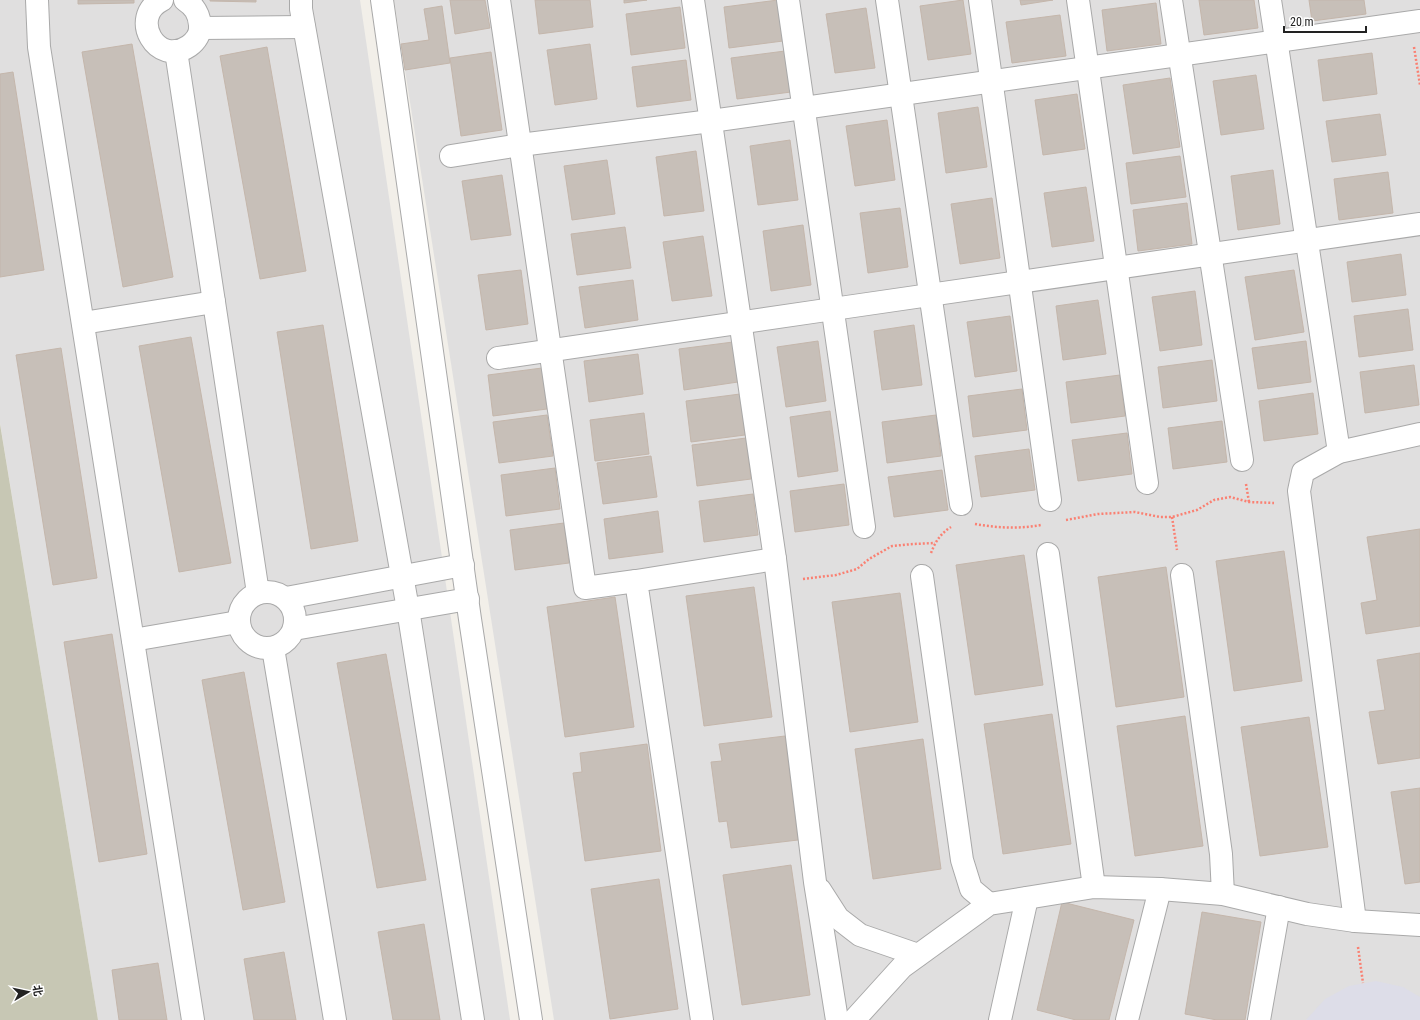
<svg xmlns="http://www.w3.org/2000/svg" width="1420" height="1020" font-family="'Roboto Condensed','Noto Sans SC',sans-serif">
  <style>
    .residential { fill: #e0dfdf }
    .construction { fill: #c7c7b4 }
    .plaza { fill: #dddde8 }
    .building { fill: #c7bfb8; stroke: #c4b6ab }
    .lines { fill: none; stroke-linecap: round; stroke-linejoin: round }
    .minor-casing { stroke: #a9a9a9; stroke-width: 24 }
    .path { stroke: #fa8072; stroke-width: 2.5; stroke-dasharray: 2 2; stroke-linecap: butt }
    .minor { stroke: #fff; stroke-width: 22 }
  </style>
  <rect width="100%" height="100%" fill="#f2efe9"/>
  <g class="residential">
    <path d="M0,0H360L510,1020H98L0,423Z"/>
    <path d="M394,0H1420V1020H554Z"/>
  </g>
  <path class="construction" d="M0,424L98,1020H0Z"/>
  <path class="plaza" d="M1376,981L1403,987L1420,997V1020H1306L1325,999L1349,986Z"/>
  <g class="building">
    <path d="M78,0H134V3L78,4Z"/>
    <path d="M210,0H256V2L210,1Z"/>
    <path d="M450,0H485L490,28L455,34Z"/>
    <path d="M535,0H590L593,27L539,34Z"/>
    <path d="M624,0H647L624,3Z"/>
    <path d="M778,0L783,41L729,48L724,7Z"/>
    <path d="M963,0L971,54L928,60L920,6Z"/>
    <path d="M1020,0H1053L1021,5Z"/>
    <path d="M1199,0H1254L1258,28L1204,35Z"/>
    <path d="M1309,0H1364L1366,14L1312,21Z"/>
    <path d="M1156,3L1161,44L1107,51L1102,10Z"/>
    <path d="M442,6L450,63L405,70L401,44L429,40L424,9Z"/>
    <path d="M680,7L685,48L631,55L626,14Z"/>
    <path d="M866,8L875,68L835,73L826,14Z"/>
    <path d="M1060,15L1066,56L1012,63L1006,22Z"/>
    <path d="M132,44L173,277L123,287L82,52Z"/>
    <path d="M590,44L597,99L555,105L547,50Z"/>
    <path d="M267,47L306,271L260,279L220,56Z"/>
    <path d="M785,51L791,92L737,99L731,58Z"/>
    <path d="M491,52L502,130L461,136L450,58Z"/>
    <path d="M1372,53L1377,94L1323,101L1318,60Z"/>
    <path d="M686,60L691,100L637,107L632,67Z"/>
    <path d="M13,72L44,270L0,277V74Z"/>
    <path d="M1256,75L1264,129L1221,135L1213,81Z"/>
    <path d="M1170,78L1180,147L1133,154L1123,85Z"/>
    <path d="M1077,94L1085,149L1043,155L1035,100Z"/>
    <path d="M978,107L987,167L946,173L938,113Z"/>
    <path d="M1380,114L1386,155L1332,162L1326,121Z"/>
    <path d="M887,120L895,180L855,186L846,126Z"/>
    <path d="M790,140L798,200L758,205L750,146Z"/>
    <path d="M696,151L704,211L664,216L656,157Z"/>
    <path d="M1180,156L1186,197L1131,204L1126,163Z"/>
    <path d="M607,160L615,214L572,220L564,166Z"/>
    <path d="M1273,170L1280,224L1238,230L1231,176Z"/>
    <path d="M1388,172L1393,213L1339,220L1334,179Z"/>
    <path d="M502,175L511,235L471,240L462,181Z"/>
    <path d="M1086,187L1094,241L1052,247L1044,193Z"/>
    <path d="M992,198L1000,258L960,264L951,204Z"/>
    <path d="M1187,203L1192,244L1138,251L1133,210Z"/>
    <path d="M900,208L908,267L868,273L860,213Z"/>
    <path d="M803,225L811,285L771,291L763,231Z"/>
    <path d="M625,227L631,268L577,275L571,234Z"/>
    <path d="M703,236L712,296L672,301L663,242Z"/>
    <path d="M1401,254L1406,295L1352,302L1347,262Z"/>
    <path d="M521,270L528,324L486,330L478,275Z"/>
    <path d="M1294,270L1304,332L1255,340L1245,277Z"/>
    <path d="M633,280L638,320L585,328L579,287Z"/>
    <path d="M1195,291L1202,345L1160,351L1152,297Z"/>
    <path d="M1098,300L1106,354L1063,360L1056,306Z"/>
    <path d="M1408,309L1413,350L1359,357L1354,316Z"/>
    <path d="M1010,316L1017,371L975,377L967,322Z"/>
    <path d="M323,325L358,541L311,549L277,332Z"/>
    <path d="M914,325L922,385L882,390L874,331Z"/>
    <path d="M191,337L231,563L179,572L139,346Z"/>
    <path d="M818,341L826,401L786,407L777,347Z"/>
    <path d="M1306,341L1311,382L1258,389L1252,348Z"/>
    <path d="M733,342L738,382L684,390L679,349Z"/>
    <path d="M61,348L97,578L53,585L16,355Z"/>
    <path d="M638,354L643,394L589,402L584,361Z"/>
    <path d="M1212,360L1217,401L1163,408L1158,367Z"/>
    <path d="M1414,365L1419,405L1365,413L1360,372Z"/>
    <path d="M542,368L547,409L493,416L488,375Z"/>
    <path d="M1120,375L1125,416L1071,423L1066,382Z"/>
    <path d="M1022,389L1027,430L973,437L968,396Z"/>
    <path d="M1313,393L1318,434L1264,441L1259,401Z"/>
    <path d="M740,394L745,435L691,442L686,401Z"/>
    <path d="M830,411L838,471L798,477L790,417Z"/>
    <path d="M644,413L649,454L595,461L590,420Z"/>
    <path d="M547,415L553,456L499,463L493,422Z"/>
    <path d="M936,415L941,456L887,463L882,422Z"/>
    <path d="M1222,421L1227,462L1173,469L1168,428Z"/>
    <path d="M1127,433L1132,474L1078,481L1072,440Z"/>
    <path d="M746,438L751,479L697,486L692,445Z"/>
    <path d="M1029,449L1035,490L981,497L975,456Z"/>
    <path d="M651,456L657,497L603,504L597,463Z"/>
    <path d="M555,468L560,509L506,516L501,475Z"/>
    <path d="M942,470L948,510L894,517L888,477Z"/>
    <path d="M844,484L849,525L795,532L790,491Z"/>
    <path d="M753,494L758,535L704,542L699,501Z"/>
    <path d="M658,511L663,552L609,559L604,519Z"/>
    <path d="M564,523L569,563L515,570L510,530Z"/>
    <path d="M1420,529V626L1366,634L1361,603L1377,600L1367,537Z"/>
    <path d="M1284,551L1302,681L1234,691L1216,561Z"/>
    <path d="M1024,555L1043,685L975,695L956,565Z"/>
    <path d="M1166,567L1184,697L1116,707L1098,577Z"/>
    <path d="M754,587L772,717L704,726L686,596Z"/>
    <path d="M900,593L918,722L850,732L832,602Z"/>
    <path d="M615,597L634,727L565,737L547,607Z"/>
    <path d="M112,634L147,854L99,862L64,642Z"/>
    <path d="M1420,653V758L1378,764L1369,712L1385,710L1377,660Z"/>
    <path d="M386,654L426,880L377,888L337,663Z"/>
    <path d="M244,672L285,902L243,910L202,680Z"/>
    <path d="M1052,714L1071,844L1003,854L984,724Z"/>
    <path d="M1185,716L1203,846L1135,856L1117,726Z"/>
    <path d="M1309,717L1328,847L1260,856L1241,727Z"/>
    <path d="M785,736L798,840L731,848L727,821L719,822L711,762L722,761L719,744Z"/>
    <path d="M923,739L941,869L873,879L855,749Z"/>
    <path d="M647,744L661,851L585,861L573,773L582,772L580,753Z"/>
    <path d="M1420,788V882L1405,884L1391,792Z"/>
    <path d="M791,865L810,995L742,1005L723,875Z"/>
    <path d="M659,879L678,1009L610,1019L591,889Z"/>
    <path d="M1062,902L1134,920L1109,1020H1076L1037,1010Z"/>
    <path d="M1202,912L1261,922L1245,1020H1217L1185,1014Z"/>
    <path d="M424,924L440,1020H393L378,932Z"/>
    <path d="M284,952L296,1020H254L244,959Z"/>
    <path d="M158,963L167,1020H119L112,970Z"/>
  </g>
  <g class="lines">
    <g class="minor-casing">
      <g id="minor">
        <path d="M37,0L39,47L193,1020"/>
        <path d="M162,0C128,17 157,68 189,46C196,41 201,33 200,25C199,13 194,6 185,0"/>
        <path d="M301,0V9L408,609L473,1020"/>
        <path d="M382,0L470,619L531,1020"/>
        <path d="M499,0L585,588L636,581"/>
        <path d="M693,0L775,559L815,882L837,1020"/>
        <path d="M788,0L864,527"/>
        <path d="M887,0L961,504"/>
        <path d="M980,0L1050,500"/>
        <path d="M1078,0L1147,483"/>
        <path d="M1171,0L1242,460"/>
        <path d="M1270,0L1339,452"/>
        <path d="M200,28L304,27"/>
        <path d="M176,51L258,593"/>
        <path d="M451,156L520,145L711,121L1420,21"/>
        <path d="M83,323L214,302"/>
        <path d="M498,358L833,309L1420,224"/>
        <path d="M1048,554L1094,887"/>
        <path d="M1182,575L1221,854L1223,894"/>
        <path d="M922,576L962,860L971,889L989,904"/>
        <circle cx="267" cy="620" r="28"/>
        <path d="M286,598L463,565"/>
        <path d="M294,629L468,599"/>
        <path d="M133,640L238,622"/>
        <path d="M273,648L335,1020"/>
        <path d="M820,890L838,918L860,935L918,955"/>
        <path d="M1355,921L1299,491L1303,472L1339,452L1420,434"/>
        <path d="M702,1020L636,581L775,559"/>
        <path d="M854,1020L902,967L989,904L1094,887L1160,889L1223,894L1307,914L1355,921L1420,925"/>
        <path d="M1000,1020L1027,898"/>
        <path d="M1127,1020L1160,889"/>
        <path d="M1259,1020L1279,907"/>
      </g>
    </g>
    <g class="path">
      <path d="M1414,47L1420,85"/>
      <path d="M1246,484L1249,502"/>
      <path d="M1172,517L1177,550"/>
      <path d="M1066,520L1098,514L1135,512L1160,517H1172L1197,510L1214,500L1230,497L1249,502L1274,503"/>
      <path d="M975,524C997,528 1019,529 1041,525"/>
      <path d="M931,553C935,542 941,533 951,527"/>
      <path d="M803,579L836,575L857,569L869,559L892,546L913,544L935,543"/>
      <path d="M1358,947L1363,983"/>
    </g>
    <use href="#minor" class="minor"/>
  </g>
  <g transform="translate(28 992) rotate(81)" stroke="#ffffff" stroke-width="3" paint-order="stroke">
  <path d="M0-3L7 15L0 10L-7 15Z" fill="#222222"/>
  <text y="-6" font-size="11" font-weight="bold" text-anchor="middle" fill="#222222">北</text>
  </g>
  <path d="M1284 26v6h82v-6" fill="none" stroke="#222222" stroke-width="2"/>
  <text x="1290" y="26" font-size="12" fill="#222222" stroke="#ffffff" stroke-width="3" paint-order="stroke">20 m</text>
</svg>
